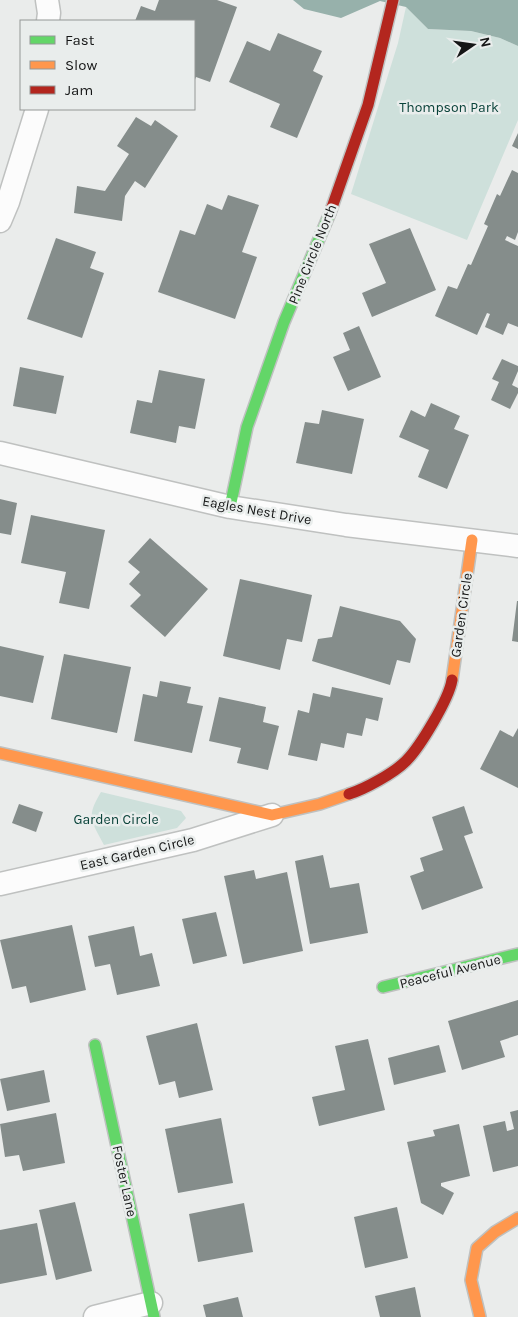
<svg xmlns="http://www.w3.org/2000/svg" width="518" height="1317" font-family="Karla,sans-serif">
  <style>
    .green { fill: #cee0db }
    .water { fill: #97b1ab }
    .building { fill: #858d8b }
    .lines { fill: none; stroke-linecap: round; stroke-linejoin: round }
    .street-casing { stroke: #bfc1c0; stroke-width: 25 }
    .fast-casing { stroke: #bfc1c0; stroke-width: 14 }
    .slow-casing { stroke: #bfc1c0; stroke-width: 14 }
    .jam-casing { stroke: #bfc1c0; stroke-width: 14 }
    .street { stroke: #fcfcfc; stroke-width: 22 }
    .fast { stroke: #63d668; stroke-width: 11 }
    .slow { stroke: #ff974d; stroke-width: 11 }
    .jam { stroke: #b3261e; stroke-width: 11 }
    .labels { text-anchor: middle; stroke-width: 5; stroke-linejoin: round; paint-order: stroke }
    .park-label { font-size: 14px; fill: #094239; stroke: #e9edec }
    .street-label { font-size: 14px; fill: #151616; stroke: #e9edec }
  </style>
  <rect width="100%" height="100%" fill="#eaeceb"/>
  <g class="green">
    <path d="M406,7L428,29L471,31L500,38L518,46V120L467,240L351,194L398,43Z"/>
    <path d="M101,792L181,811L186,818L177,828L104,845C91,820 86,817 101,792Z"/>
  </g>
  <path class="water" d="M293,0H518V46L500,38L471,31L428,29L406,7L380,1L341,18L304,9Z"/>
  <g class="building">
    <path d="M159,0H217L237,7L210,82L196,77L194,82V21H135L141,6L155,11Z"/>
    <path d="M278,33L322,51L313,71L323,76L297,138L270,127L280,104L229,82L247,41L270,51Z"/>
    <path d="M136,117L151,126L155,120L178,136L145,188L135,181L125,196L122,221L74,213L77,186L105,191L129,154L117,146Z"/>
    <path d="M518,133V149L512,146Z"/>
    <path d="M512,170L518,173V232L515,240L507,236L505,240L518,246V327L508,323L503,335L485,327L490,314L487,313L477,335L435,316L448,286L457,289L468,264L471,265L488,226L484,224L497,194L500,196Z"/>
    <path d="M228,195L259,205L242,252L257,257L235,319L158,292L180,230L195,235L207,204L222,210Z"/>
    <path d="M410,228L436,290L372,317L362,293L386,283L369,244Z"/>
    <path d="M56,238L96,252L90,268L104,273L82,338L27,319Z"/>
    <path d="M359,326L381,377L348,391L333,357L350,350L343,333Z"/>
    <path d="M502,359L518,366V371L512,385L518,388V393L510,409L491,400L499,382L492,379Z"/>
    <path d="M20,367L64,376L56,414L13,406Z"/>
    <path d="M159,370L205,379L195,429L179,426L176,443L130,433L137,400L152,403Z"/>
    <path d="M431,403L460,416L454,429L469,435L447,489L418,477L429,450L399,437L411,410L425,417Z"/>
    <path d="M322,410L364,419L352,474L296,463L305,422L319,424Z"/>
    <path d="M0,499L17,503L11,535L0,533Z"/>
    <path d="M31,515L105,530L89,609L59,603L66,572L21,563Z"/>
    <path d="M150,538L208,589L165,637L130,606L141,595L129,584L140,572L128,562Z"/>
    <path d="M240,579L312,595L302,642L287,639L280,670L223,656Z"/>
    <path d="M517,601H518V642L512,641Z"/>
    <path d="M340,606L400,621L416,639L410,663L397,660L390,685L312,661L318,639L332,637Z"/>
    <path d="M0,646L44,656L33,703L0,696Z"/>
    <path d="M64,654L131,667L117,733L51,719Z"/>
    <path d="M160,681L191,687L187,703L203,706L192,753L134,741L143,694L157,697Z"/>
    <path d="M332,687L383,698L378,721L366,718L362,736L347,733L344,748L321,743L317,761L288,755L298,710L309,713L313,693L330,697Z"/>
    <path d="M219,697L266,707L263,722L279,726L268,770L237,763L241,748L209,741Z"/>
    <path d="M518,728V788L480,769L500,730L513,737Z"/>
    <path d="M19,804L43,812L36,832L12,823Z"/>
    <path d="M464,806L473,833L464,836L483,888L422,910L410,876L424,871L420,858L443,850L432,817Z"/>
    <path d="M323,855L330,888L359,883L368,933L310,944L295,861Z"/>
    <path d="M254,870L256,879L287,872L303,951L243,964L224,876Z"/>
    <path d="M216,912L227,956L193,964L182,919Z"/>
    <path d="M72,925L86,990L30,1003L26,986L12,989L0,940Z"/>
    <path d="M134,926L140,956L152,953L160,986L117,995L110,964L95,967L88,936Z"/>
    <path d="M518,1000V1035L500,1041L505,1057L462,1070L448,1021Z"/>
    <path d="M197,1023L213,1090L179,1098L175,1081L159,1085L146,1036Z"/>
    <path d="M368,1039L385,1110L319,1126L312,1097L345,1090L335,1046Z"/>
    <path d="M439,1045L446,1072L394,1085L388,1058Z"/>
    <path d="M44,1070L50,1102L7,1111L0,1079Z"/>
    <path d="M518,1110V1166L493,1172L483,1126L505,1121L507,1131L514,1129L510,1112Z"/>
    <path d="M56,1113L65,1163L23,1171L19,1155L5,1157L0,1124Z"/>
    <path d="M221,1118L233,1183L178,1193L165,1129Z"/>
    <path d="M459,1124L470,1176L441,1183V1186L454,1193L443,1215L421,1203L407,1142L435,1136L433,1130Z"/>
    <path d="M75,1202L92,1271L56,1280L39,1210Z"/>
    <path d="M244,1203L253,1252L198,1262L189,1214Z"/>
    <path d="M397,1207L408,1258L365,1268L354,1217Z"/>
    <path d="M37,1223L47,1275L0,1284V1230Z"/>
    <path d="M415,1287L421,1317H380L375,1296Z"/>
    <path d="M238,1297L243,1317H206L203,1305Z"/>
  </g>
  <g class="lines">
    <g class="street-casing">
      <g id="street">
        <path d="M47,0L49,13L48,21"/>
        <path d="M0,221L8,202L37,109"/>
        <path d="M0,453L230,507L346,525L518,546"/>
        <path d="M0,884L193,840L272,815"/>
        <path d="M95,1317L151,1303"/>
      </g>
    </g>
    <g class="fast-casing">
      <g id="fast">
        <path d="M230,507L247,427L284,322L330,213"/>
        <path d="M383,987L518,954"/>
        <path d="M95,1045L154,1317"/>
      </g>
    </g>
    <g class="slow-casing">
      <g id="slow">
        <path d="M452,680L472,540"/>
        <path d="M0,753L272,815L320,804L349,794"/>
        <path d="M480,1317L471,1280L477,1248L495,1232L518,1218"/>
      </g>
    </g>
    <g class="jam-casing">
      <g id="jam">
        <path d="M330,213L368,105L393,0"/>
        <path d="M349,794C365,789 394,773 406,761C420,747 449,699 452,680"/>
      </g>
    </g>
    <use href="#street" class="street"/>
    <use href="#fast" class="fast"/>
    <use href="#slow" class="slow"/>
    <use href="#jam" class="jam"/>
  </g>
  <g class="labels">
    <g class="park-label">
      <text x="449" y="112">Thompson Park</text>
      <text x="116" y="824">Garden Circle</text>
    </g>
    <g class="street-label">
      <text transform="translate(312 254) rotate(-68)" y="5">Pine Circle North</text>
      <text transform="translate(257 510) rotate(10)" y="5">Eagles Nest Drive</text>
      <text transform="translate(461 615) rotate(-82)" y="5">Garden Circle</text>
      <text transform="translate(137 852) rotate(-13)" y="5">East Garden Circle</text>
      <text transform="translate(450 971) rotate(-14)" y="5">Peaceful Avenue</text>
      <text transform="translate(125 1181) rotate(78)" y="5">Foster Lane</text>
    </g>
  </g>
  <rect x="20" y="20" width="175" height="90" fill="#e9edec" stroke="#949796"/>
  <rect x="30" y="36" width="25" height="8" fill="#63d668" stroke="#949796"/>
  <text x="65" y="45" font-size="15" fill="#151616">Fast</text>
  <rect x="30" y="61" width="25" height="8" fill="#ff974d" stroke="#949796"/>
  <text x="65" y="70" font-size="15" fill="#151616">Slow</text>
  <rect x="30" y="86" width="25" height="8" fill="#b3261e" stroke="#949796"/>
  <text x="65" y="95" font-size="15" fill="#151616">Jam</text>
  <g transform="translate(473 45) rotate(77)" stroke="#e9edec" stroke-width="4" paint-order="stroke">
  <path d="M0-4L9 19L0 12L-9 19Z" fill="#151616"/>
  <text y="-8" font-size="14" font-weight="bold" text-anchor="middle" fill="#151616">N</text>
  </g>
</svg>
